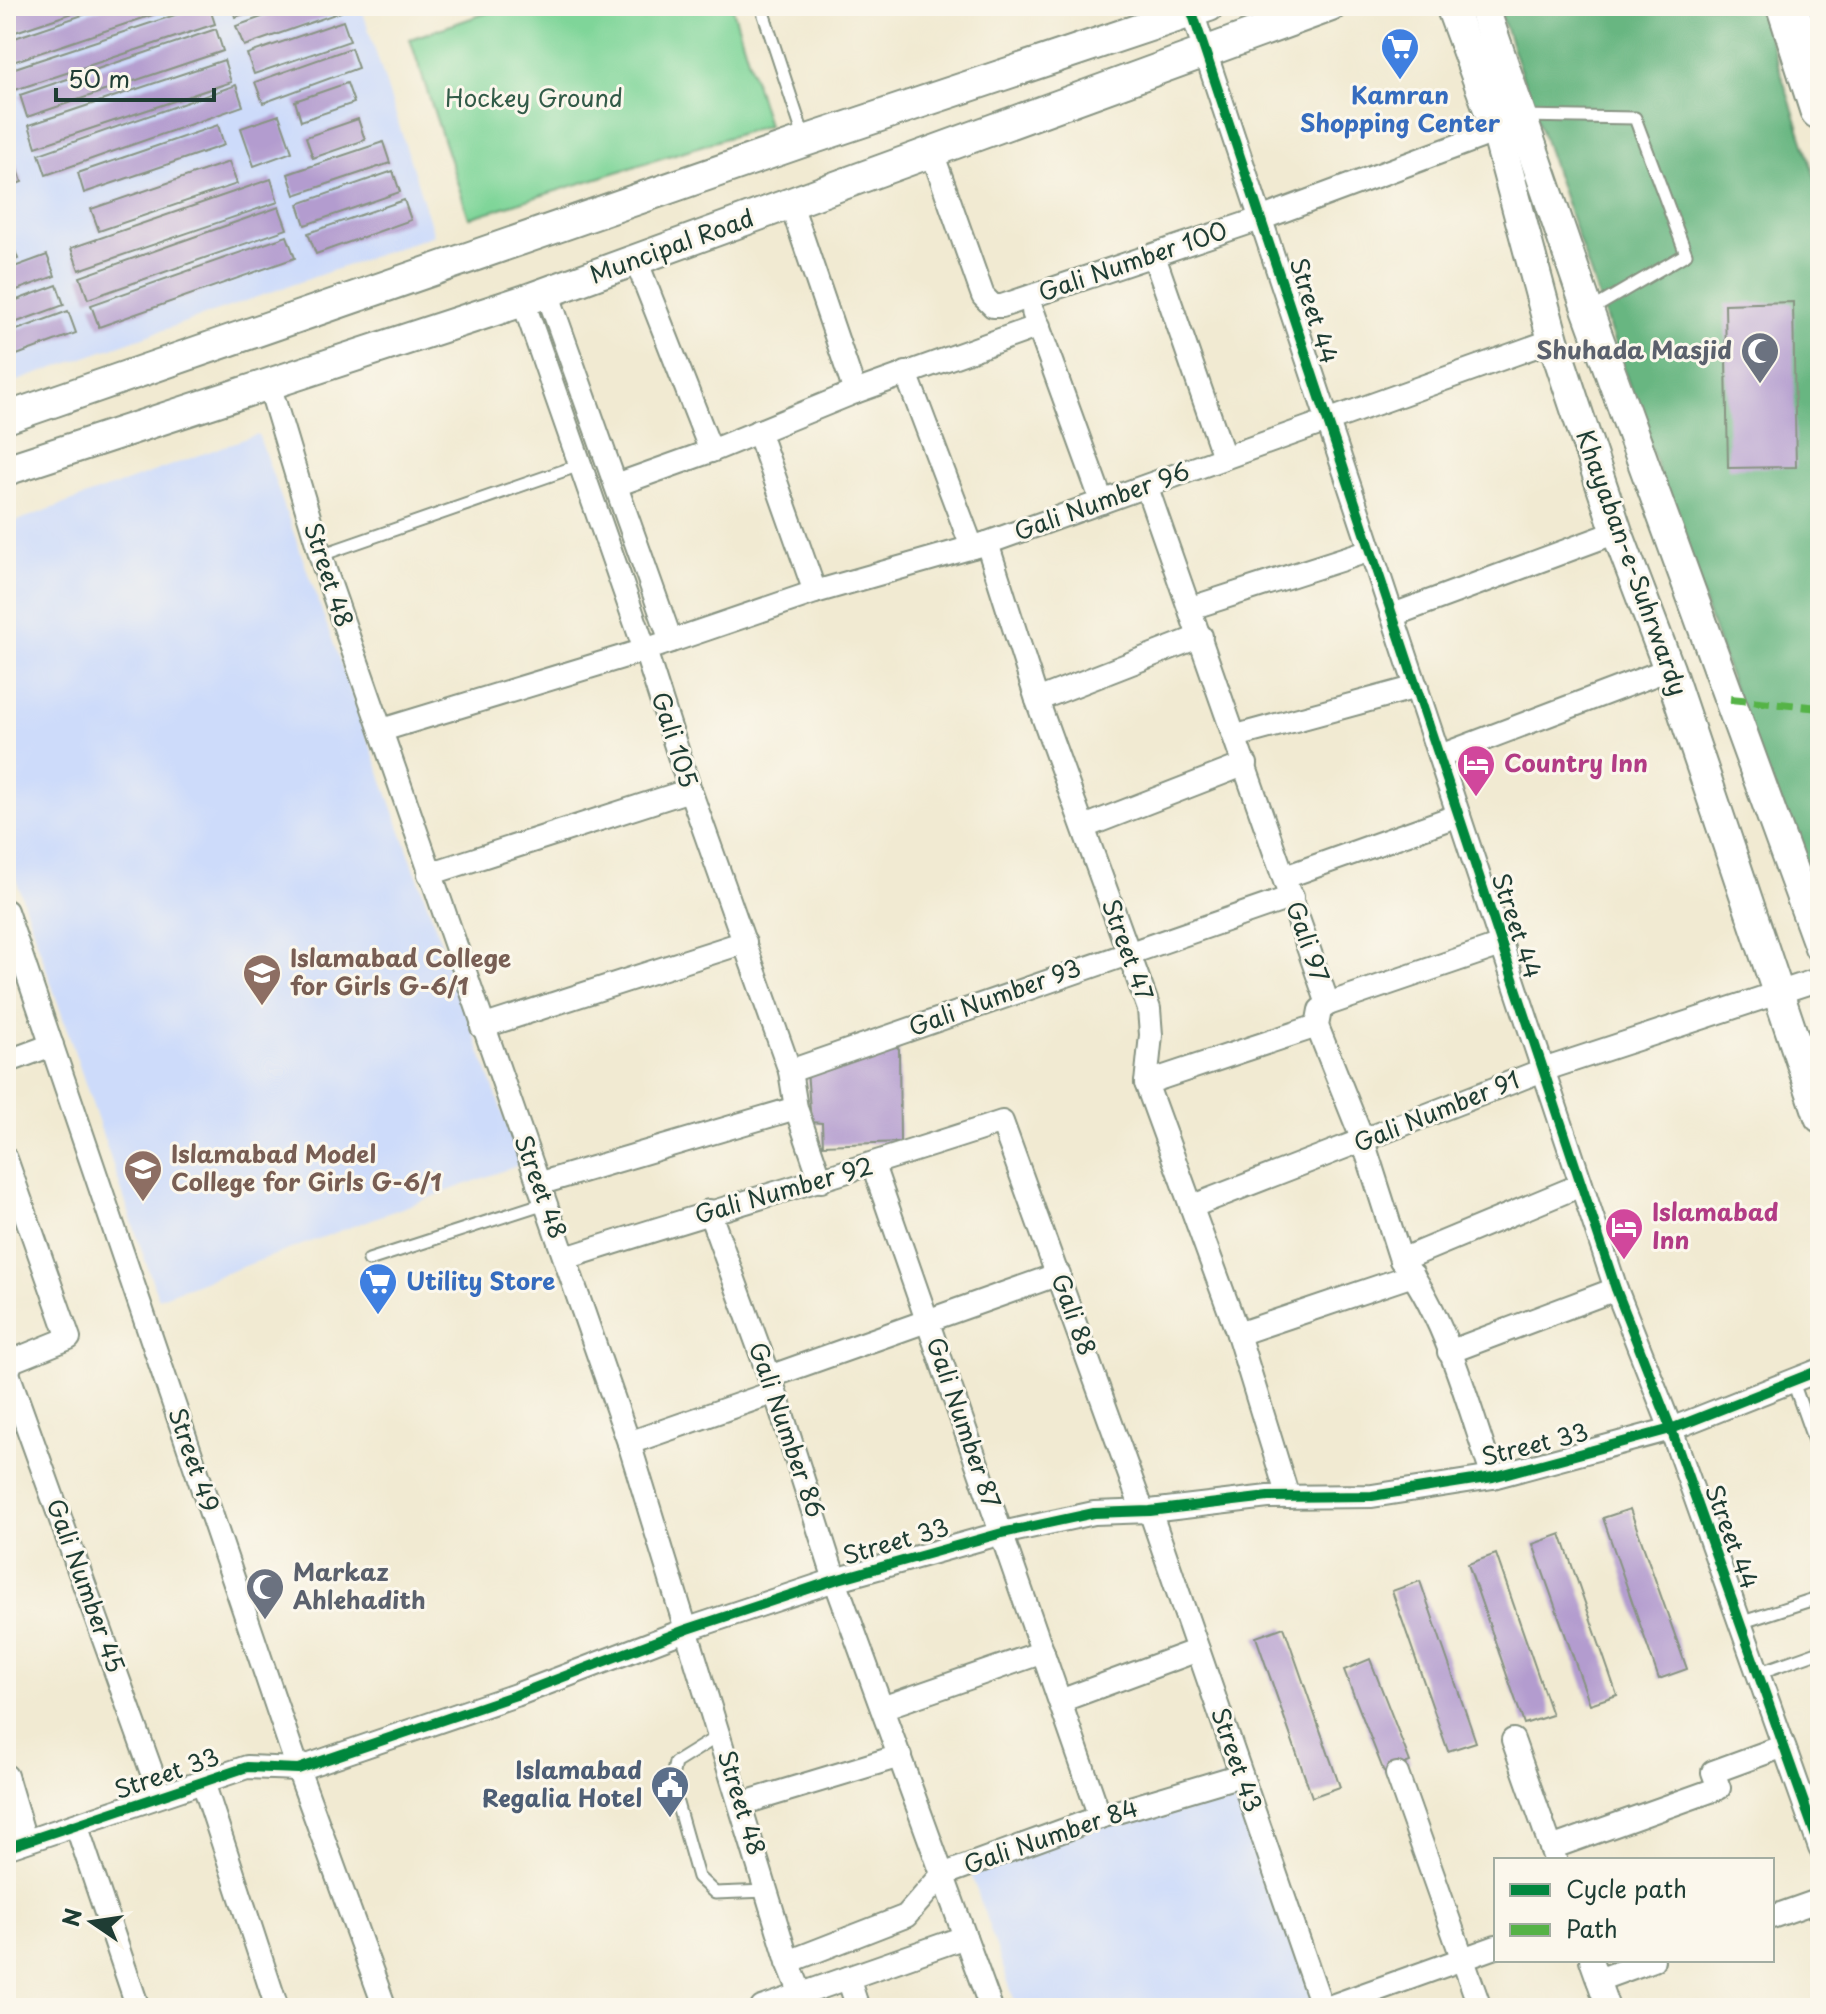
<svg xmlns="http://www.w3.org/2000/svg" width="1826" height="2014" font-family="'Playpen Sans',sans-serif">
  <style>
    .built { fill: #cddbfa }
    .green { fill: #7fd599; stroke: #4f8966; stroke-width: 2 }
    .forest { fill: #67b681; stroke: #437a5a; stroke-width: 2 }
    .building { fill: #b39ccf }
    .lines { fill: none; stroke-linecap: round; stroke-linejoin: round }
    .lane-casing { stroke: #889483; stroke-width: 15 }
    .street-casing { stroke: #889483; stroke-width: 26 }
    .secondary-casing { stroke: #889483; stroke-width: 34 }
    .highway-casing { stroke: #889483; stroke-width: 44 }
    .lane { stroke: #fff; stroke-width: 11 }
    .street { stroke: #fff; stroke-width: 22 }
    .secondary { stroke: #fff; stroke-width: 30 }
    .highway { stroke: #fff; stroke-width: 40 }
    .quiet { stroke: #55b346; stroke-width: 8; stroke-dasharray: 16 8; stroke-linecap: butt }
    .cycleway-casing { stroke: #fbf7ec; stroke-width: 15 }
    .cycleway { stroke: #00873e; stroke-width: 10 }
    .labels { text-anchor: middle; stroke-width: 6; stroke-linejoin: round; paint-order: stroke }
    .shop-label { font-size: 24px; font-weight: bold; fill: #366cbe; stroke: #fbf7ec }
    .park-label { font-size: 24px; fill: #325b48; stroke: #fbf7ec }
    .street-label { font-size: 24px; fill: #1f3d34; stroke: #fbf7ec }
    .worship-label { font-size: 24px; font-weight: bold; fill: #5b616d; stroke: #fbf7ec; text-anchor: end }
    .hotel-label { font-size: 24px; font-weight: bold; fill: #b23c85; stroke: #fbf7ec; text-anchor: start }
    .education-label { font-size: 24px; font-weight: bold; fill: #785e54; stroke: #fbf7ec; text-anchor: start }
    .service-label { font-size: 24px; font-weight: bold; fill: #4e5e75; stroke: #fbf7ec; text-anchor: end }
  </style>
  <rect width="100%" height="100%" fill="#fbf7ec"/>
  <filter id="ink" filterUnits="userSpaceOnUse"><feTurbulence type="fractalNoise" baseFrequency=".0125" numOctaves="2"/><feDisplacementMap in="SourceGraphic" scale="16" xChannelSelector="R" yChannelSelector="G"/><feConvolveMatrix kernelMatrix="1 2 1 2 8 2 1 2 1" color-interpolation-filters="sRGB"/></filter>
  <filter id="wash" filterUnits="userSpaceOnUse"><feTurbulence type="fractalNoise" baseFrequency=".006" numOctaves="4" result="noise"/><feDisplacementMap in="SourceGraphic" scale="32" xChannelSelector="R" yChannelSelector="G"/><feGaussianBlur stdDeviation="1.8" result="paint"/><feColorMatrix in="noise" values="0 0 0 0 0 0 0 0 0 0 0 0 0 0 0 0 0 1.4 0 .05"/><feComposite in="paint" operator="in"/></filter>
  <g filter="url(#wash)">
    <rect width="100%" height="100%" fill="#f1ead2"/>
    <g class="built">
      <path d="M6,6H361L434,235L6,385Z"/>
      <path d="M258,434L521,1164L158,1298L6,850V525Z"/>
      <path d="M1246,1769L1323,2008H1017L971,1874Z"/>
    </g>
    <path class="green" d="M507,6H732L768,125L469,218L410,39Z"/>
    <path class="forest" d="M1498,6H1759L1820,193V938Z"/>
    <g id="blocks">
      <g class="building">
        <path d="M18,6H91V7L6,35V10Z"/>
        <path d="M109,6L176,7L7,64L6,41Z"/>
        <path d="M202,6H209L215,24L15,90L9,70Z"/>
        <path d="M232,6H266V7L235,17Z"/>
        <path d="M293,6H339L341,12L244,46L236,26Z"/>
        <path d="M343,21L350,41L254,74L247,54Z"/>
        <path d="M216,29L223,51L27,117L20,95Z"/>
        <path d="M351,48L358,68L263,103L255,82Z"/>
        <path d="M224,60L231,82L36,147L29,125Z"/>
        <path d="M347,83L354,103L301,121L295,101Z"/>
        <path d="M236,85L243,106L46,175L39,154Z"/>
        <path d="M279,115L292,152L254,166L241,128Z"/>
        <path d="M358,119L365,140L313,158L306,137Z"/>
        <path d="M218,125L224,145L84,193L78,173Z"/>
        <path d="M6,135L13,155L6,158Z"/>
        <path d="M383,142L390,163L295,195L288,174Z"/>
        <path d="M15,161L22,182L6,188V165Z"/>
        <path d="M229,162L237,184L99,231L91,209Z"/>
        <path d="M393,171L400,192L305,225L298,204Z"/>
        <path d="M271,179L278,202L79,270L71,248Z"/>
        <path d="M404,200L411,220L316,254L308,233Z"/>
        <path d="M279,207L287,229L88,299L80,277Z"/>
        <path d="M287,236L295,258L99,327L91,305Z"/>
        <path d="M10,237L18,259L6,263V238Z"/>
        <path d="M47,255L55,276L6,294V270Z"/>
        <path d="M57,285L64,305L6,326V304Z"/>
        <path d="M1793,302L1796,467L1728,468L1725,304Z"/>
        <path d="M68,311L76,333L6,359V334Z"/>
        <path d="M894,1044L899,1049L900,1142L823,1145L822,1123L811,1122L807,1070Z"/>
        <path d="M1630,1509L1687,1669L1659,1679L1603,1518Z"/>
        <path d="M1561,1534L1617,1695L1590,1704L1533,1544Z"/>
        <path d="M1496,1554L1552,1715L1524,1724L1468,1564Z"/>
        <path d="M1420,1581L1476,1742L1448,1751L1392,1591Z"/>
        <path d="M1284,1627L1340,1787L1312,1797L1256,1637Z"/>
        <path d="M1370,1659L1410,1762L1384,1772L1344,1670Z"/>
      </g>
    </g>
  </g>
  <g filter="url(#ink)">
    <use href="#blocks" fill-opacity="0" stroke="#889483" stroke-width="2"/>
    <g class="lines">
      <g class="lane-casing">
        <g id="lane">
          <path d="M761,6L805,140"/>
          <path d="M1521,116L1635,118L1686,254L1589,311"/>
          <path d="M321,555L580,465"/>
          <path d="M369,1260L545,1203"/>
          <path d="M1793,1382L1820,1458"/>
          <path d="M1740,1623L1820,1597"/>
          <path d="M1758,1673L1820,1651"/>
          <path d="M720,1735L675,1763L671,1782L698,1877L715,1893L767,1891"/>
        </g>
      </g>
      <g class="street-casing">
        <g id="street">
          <path d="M1192,12L1616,1289L1671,1429L1820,1848"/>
          <path d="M932,152L983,296L993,306H1002L1263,218L1497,131"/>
          <path d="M791,204L855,392"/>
          <path d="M1154,256L1224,457"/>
          <path d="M636,260L711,451"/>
          <path d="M547,292L671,641"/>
          <path d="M523,301L645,650L690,790L790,1071L796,1108L821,1181"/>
          <path d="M1033,312L1102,502"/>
          <path d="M906,373L972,547"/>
          <path d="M269,384L325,570L629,1443L788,1962L801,1994"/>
          <path d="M758,431L815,592"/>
          <path d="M616,485L711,451L855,392L1039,326"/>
          <path d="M1147,488L1328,1004L1320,1010L1317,1026L1363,1141L1401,1260C1445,1312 1470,1412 1493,1477"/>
          <path d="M987,543L1037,700L1149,1009L1151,1035L1146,1083L1238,1334L1288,1497"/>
          <path d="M1191,608L1371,550"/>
          <path d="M1393,615L1617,532"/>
          <path d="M1037,700L1201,636"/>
          <path d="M382,730L645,650L815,592L987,543L1553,340"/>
          <path d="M1236,736L1417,687"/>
          <path d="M1440,756L1669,669"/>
          <path d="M1084,827L1246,764"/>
          <path d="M429,874L690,790"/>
          <path d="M1285,877L1459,815"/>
          <path d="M6,911L298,1769L385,2008"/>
          <path d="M1328,1004L1501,945"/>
          <path d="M482,1027L745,942"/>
          <path d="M6,1062L52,1045"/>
          <path d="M790,1071L1292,897"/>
          <path d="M1146,1083L1317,1026"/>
          <path d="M6,1159L69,1338L12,1361L6,1377"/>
          <path d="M873,1165L1100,1817"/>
          <path d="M538,1184L796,1108"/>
          <path d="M1193,1206L1543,1070L1820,979"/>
          <path d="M709,1211L775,1392L835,1580L991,2008"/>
          <path d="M566,1258C711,1211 858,1170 1002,1122L1142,1509"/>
          <path d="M1401,1260L1581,1185"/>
          <path d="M1238,1334L1413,1275"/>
          <path d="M1449,1352L1616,1289"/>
          <path d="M9,1376L160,1795"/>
          <path d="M769,1377L1059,1274"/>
          <path d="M629,1443L775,1392"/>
          <path d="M1150,1511L1322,2008"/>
          <path d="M1060,1701L1198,1650"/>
          <path d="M882,1708L1043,1652"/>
          <path d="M1513,1740L1555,1859"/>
          <path d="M1397,1774L1480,2008"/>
          <path d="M6,1776L25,1840"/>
          <path d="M203,1782L277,2008"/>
          <path d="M741,1804L900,1756"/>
          <path d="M77,1827L138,2008"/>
          <path d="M6,1848L247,1767L298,1769L516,1695L688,1629L835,1580L1002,1533L1094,1513L1150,1511L1268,1497L1372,1496L1493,1477L1671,1429L1820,1370"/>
          <path d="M1551,1848L1719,1788L1713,1772L1784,1746"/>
          <path d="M1772,1917L1820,1900"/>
          <path d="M1591,1960L1608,2008"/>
          <path d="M788,1962L906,1916L942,1875L1100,1817L1241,1775"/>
          <path d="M848,1978L858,2008"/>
          <path d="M1598,1980L1653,1960"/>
          <path d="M762,2008L965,1937"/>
          <path d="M1326,2008L1496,1947"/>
        </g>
      </g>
      <g class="secondary-casing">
        <g id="secondary">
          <path d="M1451,6L1497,131L1553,340L1617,532L1669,669L1820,1117"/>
          <path d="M1483,6L1588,311L1820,947"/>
          <path d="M6,418L805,141L1209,6"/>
          <path d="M6,470L523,301L1331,6"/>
        </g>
      </g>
      <g class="highway-casing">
        <path id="highway" d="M1787,6L1820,109"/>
      </g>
      <use href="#lane" class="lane"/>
      <use href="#street" class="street"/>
      <use href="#secondary" class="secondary"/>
      <use href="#highway" class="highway"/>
      <path class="quiet" d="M1730,699L1820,708"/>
      <g class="cycleway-casing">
        <g id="cycleway">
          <path d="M1192,12L1616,1289L1671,1429L1820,1848"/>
          <path d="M6,1848L247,1767L298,1769L516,1695L688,1629L835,1580L1002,1533L1094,1513L1150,1511L1268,1497L1372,1496L1493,1477L1671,1429L1820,1370"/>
        </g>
      </g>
      <use href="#cycleway" class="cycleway"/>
    </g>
  </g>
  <defs>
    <g id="supermarket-pin" transform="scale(2)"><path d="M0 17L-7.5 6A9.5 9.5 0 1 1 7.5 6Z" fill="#3f7fe0" stroke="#fbf7ec"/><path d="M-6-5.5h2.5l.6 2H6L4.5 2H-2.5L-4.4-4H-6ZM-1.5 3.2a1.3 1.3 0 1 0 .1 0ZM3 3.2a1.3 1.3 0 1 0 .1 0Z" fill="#fff"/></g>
    <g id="mosque-pin" transform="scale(2)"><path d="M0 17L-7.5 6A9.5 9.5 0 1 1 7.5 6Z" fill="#6b7280" stroke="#fbf7ec"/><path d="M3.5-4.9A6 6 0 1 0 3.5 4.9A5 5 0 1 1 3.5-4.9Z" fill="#fff"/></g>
    <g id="hotel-pin" transform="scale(2)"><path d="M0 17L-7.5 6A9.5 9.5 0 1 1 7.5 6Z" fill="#d1479c" stroke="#fbf7ec"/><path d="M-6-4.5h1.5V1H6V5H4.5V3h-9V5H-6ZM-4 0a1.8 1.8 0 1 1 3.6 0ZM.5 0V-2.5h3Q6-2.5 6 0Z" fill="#fff"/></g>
    <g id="university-pin" transform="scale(2)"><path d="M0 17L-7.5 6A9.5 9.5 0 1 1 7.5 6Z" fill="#8d6e63" stroke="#fbf7ec"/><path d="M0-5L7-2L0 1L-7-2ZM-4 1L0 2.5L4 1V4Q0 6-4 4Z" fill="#fff"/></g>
    <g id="civic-pin" transform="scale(2)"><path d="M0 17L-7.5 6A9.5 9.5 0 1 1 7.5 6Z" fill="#5c6f8a" stroke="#fbf7ec"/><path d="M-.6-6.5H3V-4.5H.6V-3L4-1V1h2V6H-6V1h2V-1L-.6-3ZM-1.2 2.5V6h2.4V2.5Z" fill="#fff"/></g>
  </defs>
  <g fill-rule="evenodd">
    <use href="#supermarket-pin" x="1400" y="47"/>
    <use href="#mosque-pin" x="1760" y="351"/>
    <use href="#hotel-pin" x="1476" y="764"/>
    <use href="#university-pin" x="262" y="973"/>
    <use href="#university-pin" x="143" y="1169"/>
    <use href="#hotel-pin" x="1624" y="1227"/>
    <use href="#supermarket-pin" x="378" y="1282"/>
    <use href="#mosque-pin" x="265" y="1587"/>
    <use href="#civic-pin" x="670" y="1785"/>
  </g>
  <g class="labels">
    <g class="shop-label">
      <text x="1400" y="104">Kamran<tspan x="1400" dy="28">Shopping Center</tspan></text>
      <text x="406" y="1290" text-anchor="start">Utility Store</text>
    </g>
    <g class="park-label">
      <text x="534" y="107">Hockey Ground</text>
    </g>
    <g class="street-label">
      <text transform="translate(672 247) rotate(-20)" y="8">Muncipal Road</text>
      <text transform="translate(1133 262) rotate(-19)" y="8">Gali Number 100</text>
      <text transform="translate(1313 311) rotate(73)" y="8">Street 44</text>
      <text transform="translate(1102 502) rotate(-20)" y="8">Gali Number 96</text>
      <text transform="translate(1631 563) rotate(70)" y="8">Khayaban-e-Suhrwardy</text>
      <text transform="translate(328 575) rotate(72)" y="8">Street 48</text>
      <text transform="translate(674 740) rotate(72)" y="8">Gali 105</text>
      <text transform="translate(1516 926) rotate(72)" y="8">Street 44</text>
      <text transform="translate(1307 942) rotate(71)" y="8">Gali 97</text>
      <text transform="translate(1127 950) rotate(70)" y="8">Street 47</text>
      <text transform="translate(995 998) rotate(-20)" y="8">Gali Number 93</text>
      <text transform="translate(1437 1112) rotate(-22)" y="8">Gali Number 91</text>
      <text transform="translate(540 1187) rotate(70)" y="8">Street 48</text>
      <text transform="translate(784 1191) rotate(-16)" y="8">Gali Number 92</text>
      <text transform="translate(1073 1315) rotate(70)" y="8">Gali 88</text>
      <text transform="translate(963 1423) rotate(71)" y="8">Gali Number 87</text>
      <text transform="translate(786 1430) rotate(71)" y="8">Gali Number 86</text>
      <text transform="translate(1535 1445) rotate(-14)" y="8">Street 33</text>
      <text transform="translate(193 1460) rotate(71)" y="8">Street 49</text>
      <text transform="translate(1731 1537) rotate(70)" y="8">Street 44</text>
      <text transform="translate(896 1542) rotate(-16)" y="8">Street 33</text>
      <text transform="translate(85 1586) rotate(70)" y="8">Gali Number 45</text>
      <text transform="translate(1236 1760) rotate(71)" y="8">Street 43</text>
      <text transform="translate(167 1774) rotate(-19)" y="8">Street 33</text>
      <text transform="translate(741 1803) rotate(73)" y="8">Street 48</text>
      <text transform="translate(1051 1837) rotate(-19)" y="8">Gali Number 84</text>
    </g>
    <g class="worship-label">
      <text x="1732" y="359">Shuhada Masjid</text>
      <text x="293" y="1581" text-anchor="start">Markaz<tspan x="293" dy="28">Ahlehadith</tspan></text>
    </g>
    <g class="hotel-label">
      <text x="1504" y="772">Country Inn</text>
      <text x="1652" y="1221">Islamabad<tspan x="1652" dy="28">Inn</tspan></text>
    </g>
    <g class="education-label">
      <text x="290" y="967">Islamabad College<tspan x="290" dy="28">for Girls G-6/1</tspan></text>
      <text x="171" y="1163">Islamabad Model<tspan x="171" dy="28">College for Girls G-6/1</tspan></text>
    </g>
    <g class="service-label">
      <text x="642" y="1779">Islamabad<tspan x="642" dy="28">Regalia Hotel</tspan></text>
    </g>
  </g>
  <rect width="1826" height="2014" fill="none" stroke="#fbf7ec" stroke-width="32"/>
  <rect x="1494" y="1858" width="280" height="104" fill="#fbf7ec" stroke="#a3ada2" stroke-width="2"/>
  <rect x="1510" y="1884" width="40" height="12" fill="#00873e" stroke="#a3ada2" stroke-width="2"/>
  <text x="1566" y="1898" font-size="24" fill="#1f3d34">Cycle path</text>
  <rect x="1510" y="1924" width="40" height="12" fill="#55b346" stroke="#a3ada2" stroke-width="2"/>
  <text x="1566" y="1938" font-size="24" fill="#1f3d34">Path</text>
  <g transform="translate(92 1922) rotate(283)" stroke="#fbf7ec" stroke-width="6" paint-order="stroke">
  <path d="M0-6L14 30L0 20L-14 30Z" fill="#1f3d34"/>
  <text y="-12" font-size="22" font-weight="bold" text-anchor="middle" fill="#1f3d34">N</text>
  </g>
  <path d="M56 88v12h158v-12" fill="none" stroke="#1f3d34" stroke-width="4"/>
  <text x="68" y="88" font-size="24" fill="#1f3d34" stroke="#fbf7ec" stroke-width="6" paint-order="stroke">50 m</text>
</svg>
